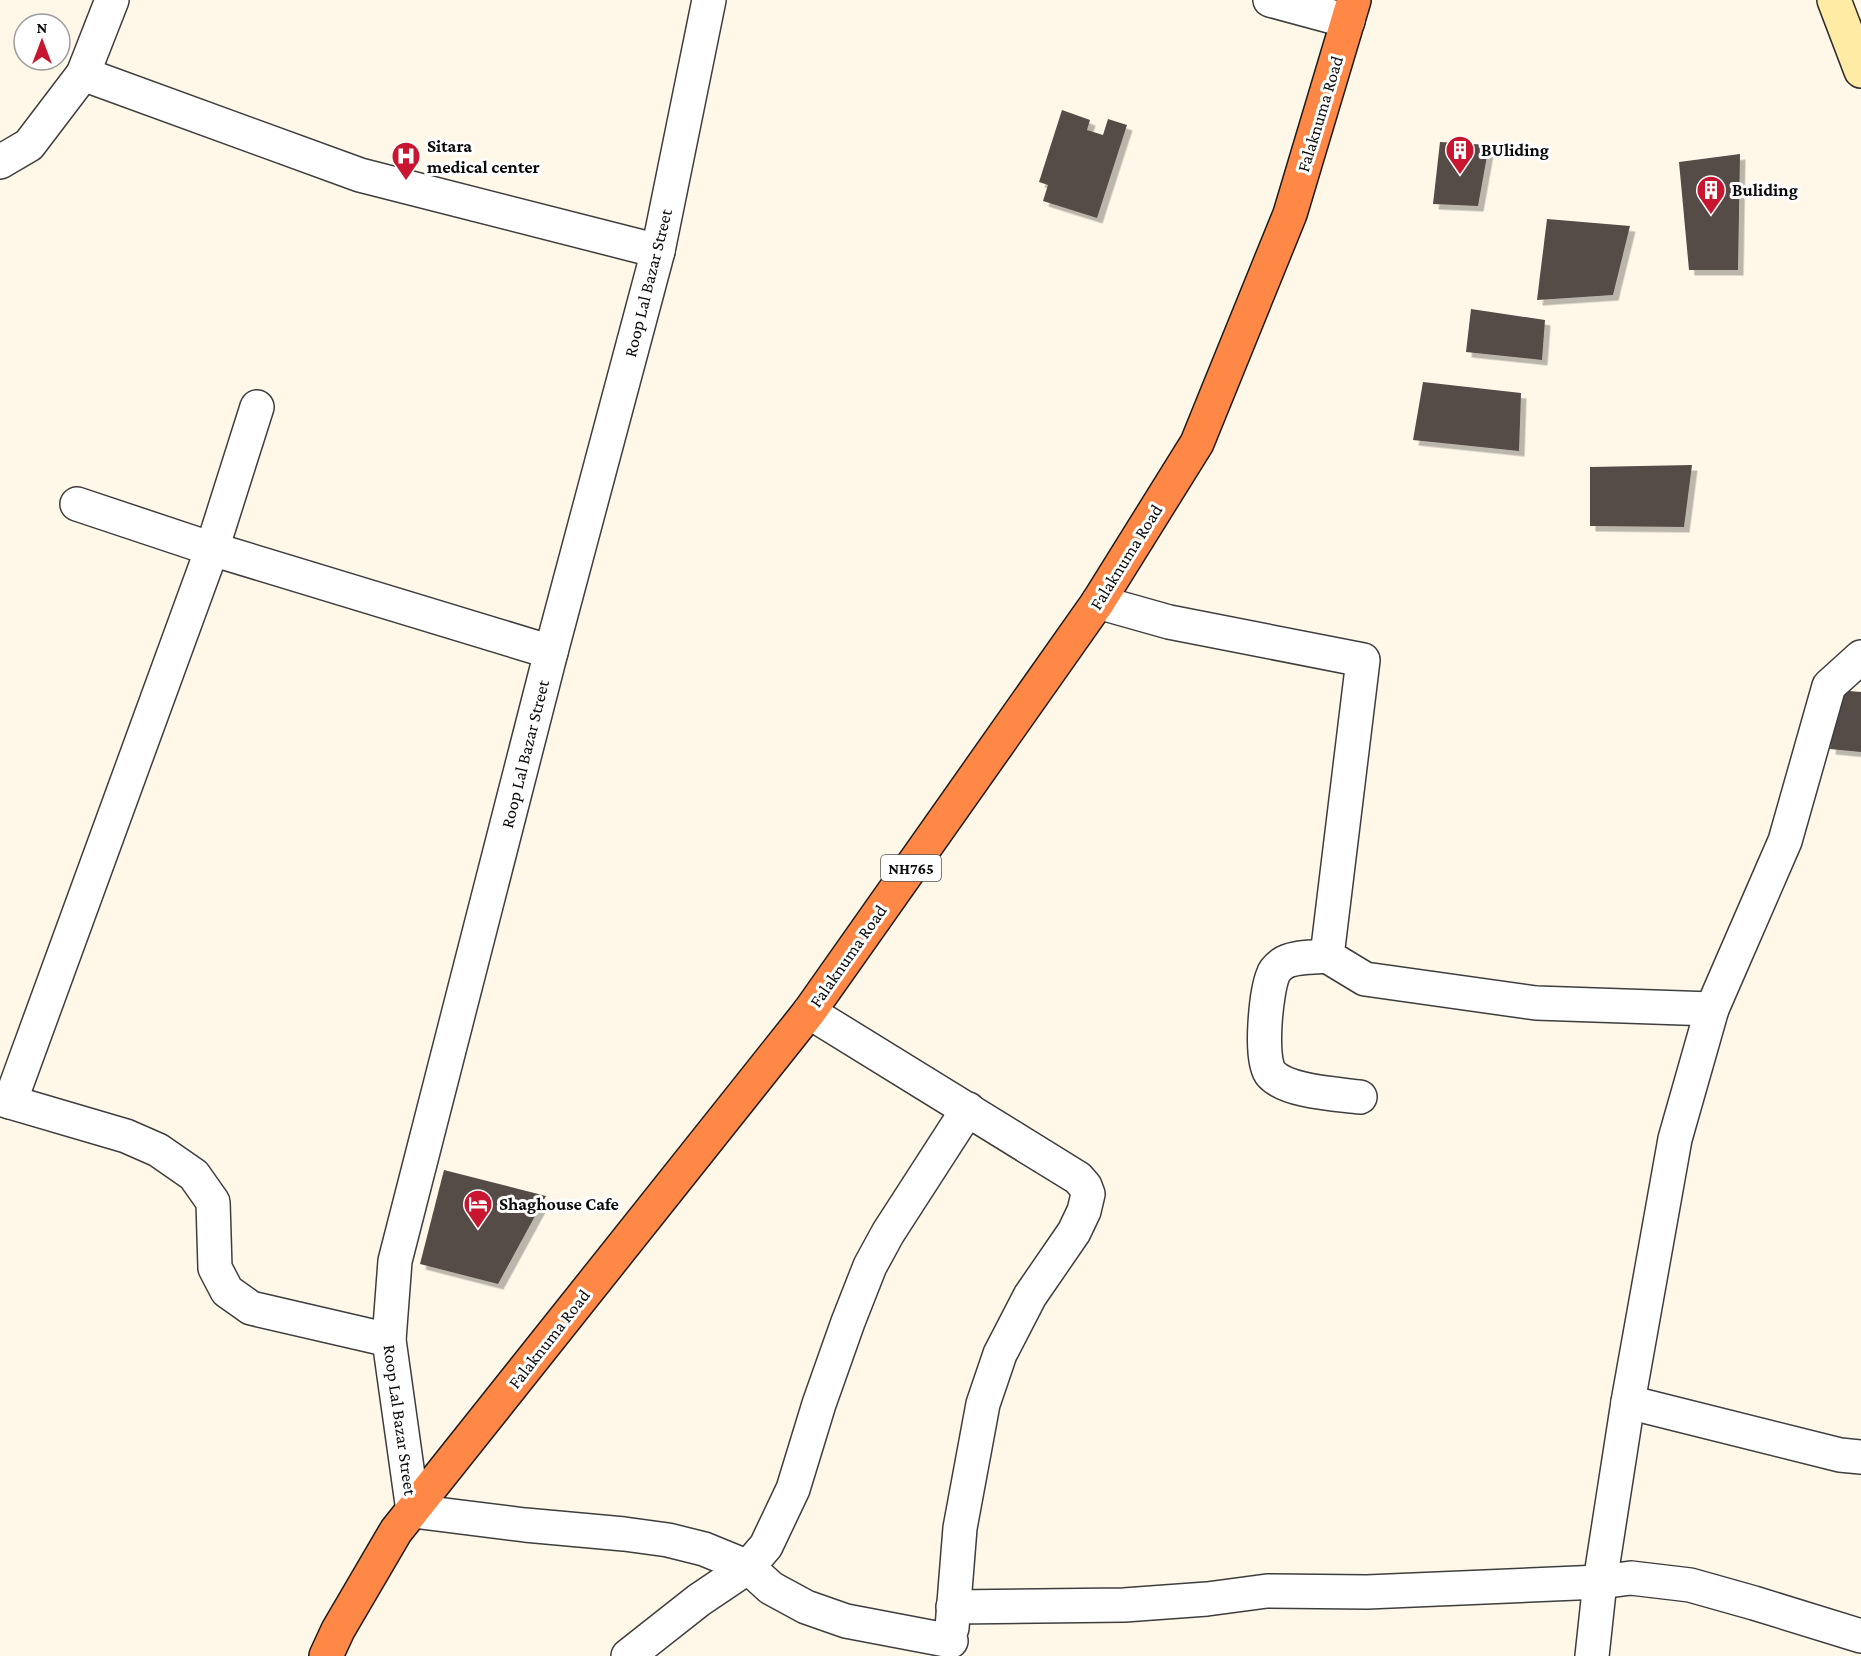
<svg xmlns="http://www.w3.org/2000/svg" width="1861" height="1656" font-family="'Crimson Pro',serif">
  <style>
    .building { fill: #554b46; filter: url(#shadow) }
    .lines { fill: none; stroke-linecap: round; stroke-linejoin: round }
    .street-casing { stroke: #3e3e3e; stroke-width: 36 }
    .secondary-casing { stroke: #2d2d2d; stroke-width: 36 }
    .highway-casing { stroke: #1c1c1c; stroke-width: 36 }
    .street { stroke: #fff; stroke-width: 33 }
    .secondary { stroke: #ffeba4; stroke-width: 33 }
    .highway { stroke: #ff8847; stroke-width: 33 }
    .labels { text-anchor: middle; stroke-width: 6; stroke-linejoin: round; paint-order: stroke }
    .shield { fill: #fff; stroke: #545454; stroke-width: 1.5 }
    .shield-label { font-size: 16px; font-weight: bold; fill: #0b0b0b }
    .street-label { font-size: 18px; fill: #0b0b0b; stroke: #fff }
    .poi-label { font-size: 18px; font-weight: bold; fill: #0b0b0b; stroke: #fff; text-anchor: start }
  </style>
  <defs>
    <filter id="shadow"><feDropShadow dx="5.5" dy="5.5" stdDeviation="0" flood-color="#0004"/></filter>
  </defs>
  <rect width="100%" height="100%" fill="#fff8e9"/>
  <g class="building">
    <path d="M1062,110L1090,120L1087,130L1103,135L1108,119L1127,125L1097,218L1043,201L1048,185L1039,182Z"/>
    <path d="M1440,142L1489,145L1478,206L1433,204Z"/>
    <path d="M1740,154L1738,270H1689L1679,162Z"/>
    <path d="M1547,219L1630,226L1613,295L1537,300Z"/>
    <path d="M1471,309L1545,320L1542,360L1466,352Z"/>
    <path d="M1423,382L1521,393L1519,451L1413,440Z"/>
    <path d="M1692,465L1684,527L1590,526V467Z"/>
    <path d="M1836,690L1861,692V752L1830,749Z"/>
    <path d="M444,1170L546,1196L498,1284L420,1264Z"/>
  </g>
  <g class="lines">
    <g class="street-casing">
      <g id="street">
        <path d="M709,0L658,251L551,652L395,1261L389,1340L413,1511L525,1525L624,1534L668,1540L704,1549L748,1567L771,1588L806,1607L846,1621L951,1641"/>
        <path d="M1270,0L1348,21"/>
        <path d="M83,74L360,175L658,251"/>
        <path d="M0,162L29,145L83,74L112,0"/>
        <path d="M77,504L212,549L551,652"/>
        <path d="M1098,602L1169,622L1363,660L1327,956L1365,979L1536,1003L1712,1009"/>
        <path d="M1327,956C1313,958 1293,956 1282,964C1278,967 1274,971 1273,975C1266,992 1259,1061 1271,1074C1287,1092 1337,1094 1360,1097"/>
        <path d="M809,1012L1078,1178L1085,1186L1088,1194L1084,1211L1074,1232L1030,1296L1000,1354L983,1404L960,1528L952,1628"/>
        <path d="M0,1099L126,1136L158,1150L194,1175L213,1202L215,1268L227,1291L251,1308L389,1340"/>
        <path d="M10,1102L212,549L257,407"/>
        <path d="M1628,1402L1840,1455L1861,1457"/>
        <path d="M953,1607L1124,1605L1207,1599L1267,1591L1367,1592L1600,1582L1631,1578L1690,1585L1754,1603L1861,1636"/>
        <path d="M628,1656L699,1600L748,1567L766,1546L793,1489L819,1404L848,1322L870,1266L888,1233L968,1109"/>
        <path d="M1592,1656L1600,1582L1628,1402L1675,1139L1712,1009L1785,841L1829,686L1861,657"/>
      </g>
    </g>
    <g class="secondary-casing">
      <path id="secondary" d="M1834,0L1861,71"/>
    </g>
    <g class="highway-casing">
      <path id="highway" d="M326,1656L338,1630L396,1531L809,1012L1098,602L1197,443L1290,214L1354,0"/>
    </g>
    <use href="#street" class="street"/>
    <use href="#secondary" class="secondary"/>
    <use href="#highway" class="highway"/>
  </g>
  <defs>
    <g id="building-pin" transform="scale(1.5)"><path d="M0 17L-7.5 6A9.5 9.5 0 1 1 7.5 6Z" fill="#c81631" stroke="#fff"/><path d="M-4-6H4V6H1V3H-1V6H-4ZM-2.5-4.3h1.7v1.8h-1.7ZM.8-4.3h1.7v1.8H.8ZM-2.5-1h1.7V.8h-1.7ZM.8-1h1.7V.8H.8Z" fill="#fff"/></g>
    <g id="hospital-pin" transform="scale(1.5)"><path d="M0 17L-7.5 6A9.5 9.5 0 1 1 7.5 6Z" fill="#c81631" stroke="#fff"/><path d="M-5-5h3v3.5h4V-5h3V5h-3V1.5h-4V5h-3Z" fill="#fff"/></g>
    <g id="hotel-pin" transform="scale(1.5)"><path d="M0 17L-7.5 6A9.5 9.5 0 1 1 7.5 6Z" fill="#c81631" stroke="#fff"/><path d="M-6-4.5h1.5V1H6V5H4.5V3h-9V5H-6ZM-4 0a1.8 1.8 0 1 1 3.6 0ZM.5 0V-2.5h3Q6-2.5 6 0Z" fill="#fff"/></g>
  </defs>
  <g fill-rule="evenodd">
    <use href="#building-pin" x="1460" y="150"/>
    <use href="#hospital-pin" x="406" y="156"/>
    <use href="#building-pin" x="1711" y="190"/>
    <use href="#hotel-pin" x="478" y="1204"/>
  </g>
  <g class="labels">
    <rect class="shield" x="881" y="855" width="60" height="26" rx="4.5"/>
    <g class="shield-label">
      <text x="911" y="874">NH765</text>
    </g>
    <g class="street-label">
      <text transform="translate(1320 114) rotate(-73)" y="6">Falaknuma Road</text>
      <text transform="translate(648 283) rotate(-76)" y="6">Roop Lal Bazar Street</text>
      <text transform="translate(1126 557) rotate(-58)" y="6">Falaknuma Road</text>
      <text transform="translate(525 754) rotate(-76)" y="6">Roop Lal Bazar Street</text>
      <text transform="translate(848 956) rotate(-55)" y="6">Falaknuma Road</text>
      <text transform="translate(549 1339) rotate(-52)" y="6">Falaknuma Road</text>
      <text transform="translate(400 1420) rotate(82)" y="6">Roop Lal Bazar Street</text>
    </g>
    <g class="poi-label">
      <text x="427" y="152">Sitara<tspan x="427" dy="21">medical center</tspan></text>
      <text x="1481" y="156">BUliding</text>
      <text x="1732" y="196">Buliding</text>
      <text x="499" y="1210">Shaghouse Cafe</text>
    </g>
  </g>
  <g transform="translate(42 42)"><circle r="28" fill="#ffffff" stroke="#9d9d9d" stroke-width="1.5"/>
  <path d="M0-4.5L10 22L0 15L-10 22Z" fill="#c81631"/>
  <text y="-9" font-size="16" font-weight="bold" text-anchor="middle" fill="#0b0b0b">N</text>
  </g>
</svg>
